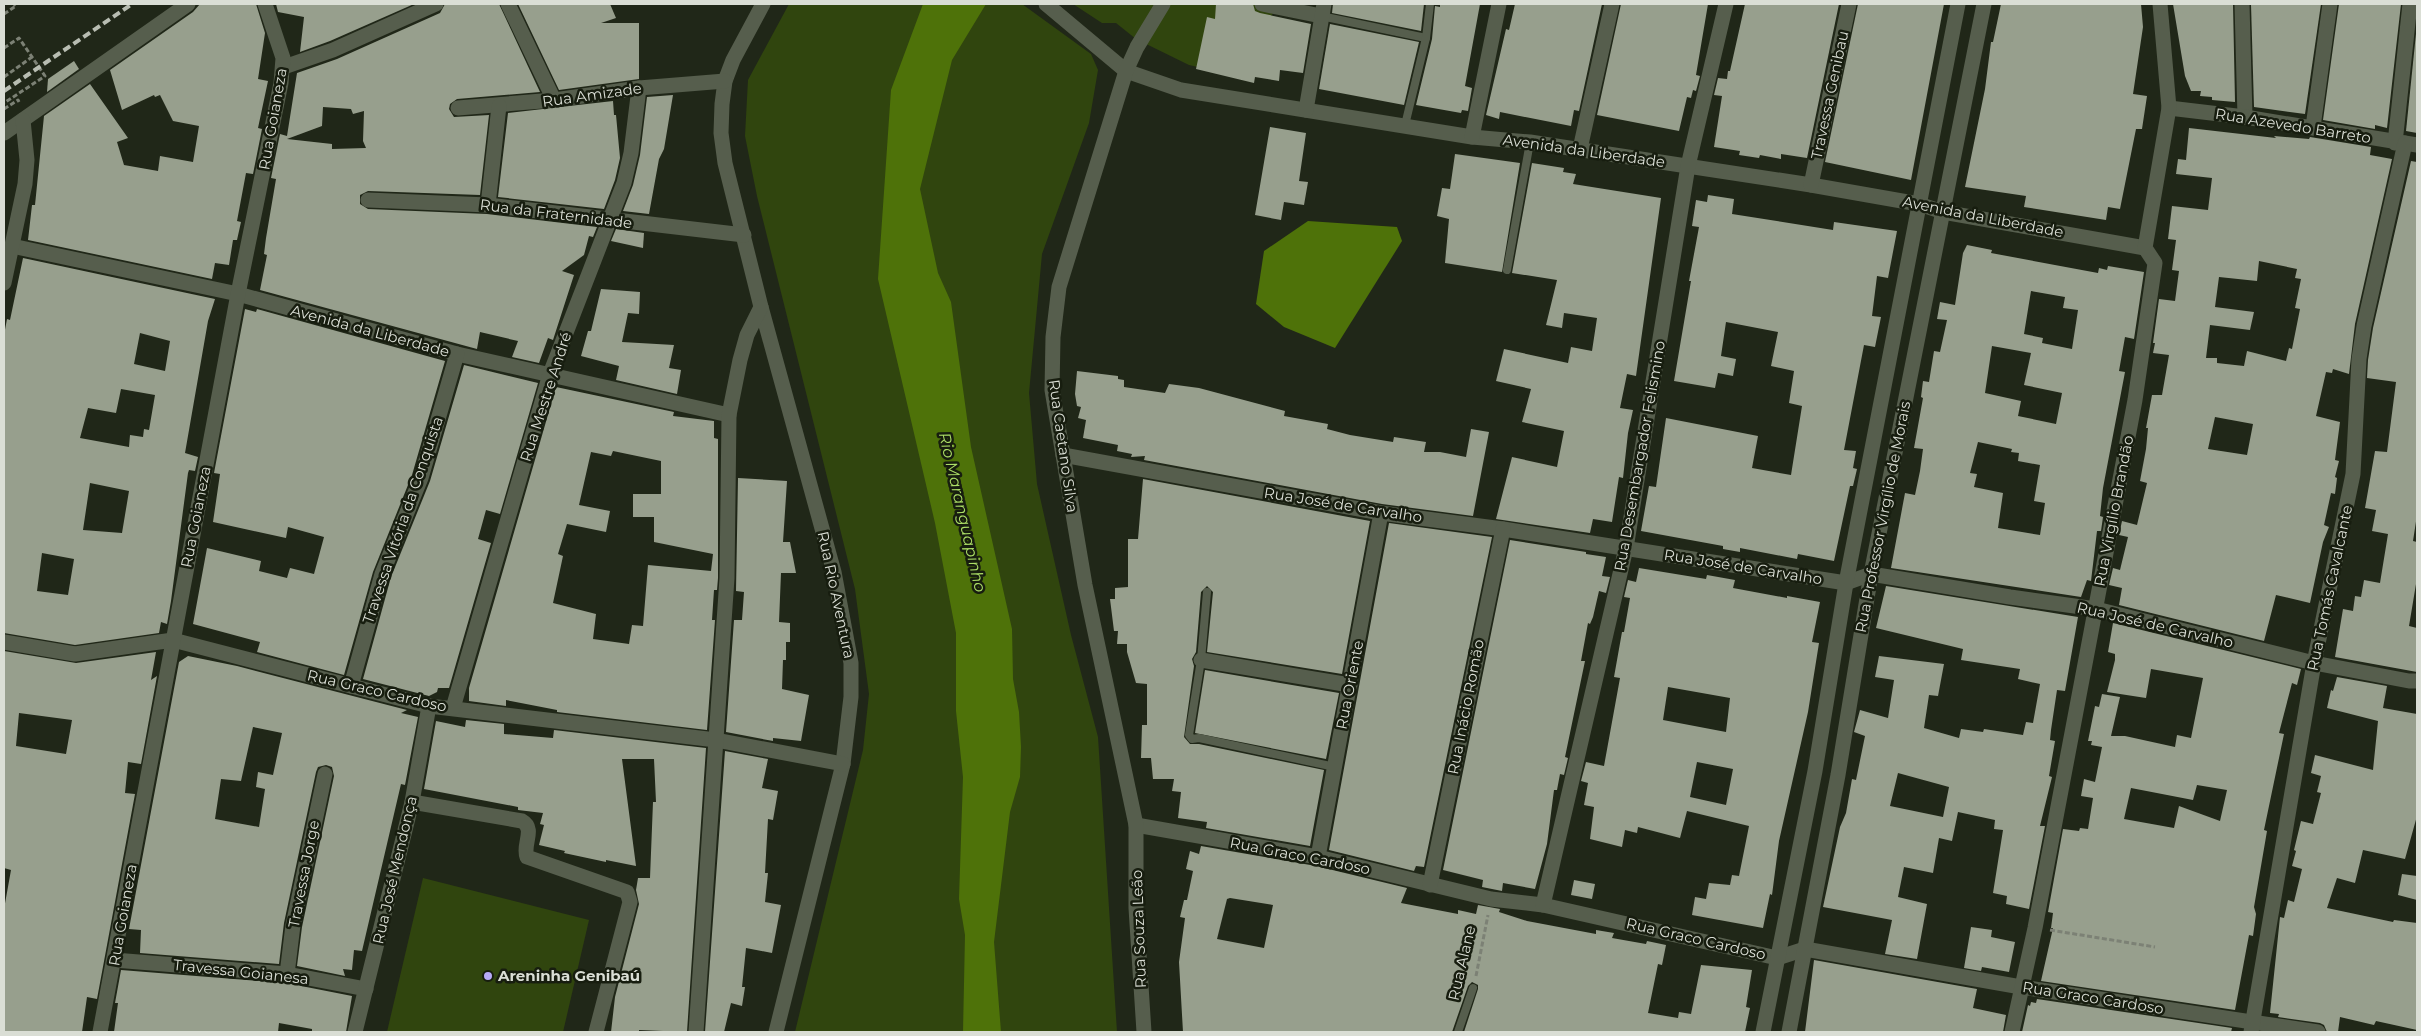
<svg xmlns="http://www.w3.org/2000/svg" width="2421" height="1036" font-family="Montserrat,sans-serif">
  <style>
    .green { fill: #30450e }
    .water { fill: #4e7209 }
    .building { fill: #979f8d; fill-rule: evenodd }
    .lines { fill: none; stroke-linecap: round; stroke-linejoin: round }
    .path { stroke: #7c8175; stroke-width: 3; stroke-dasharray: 5 2.5; stroke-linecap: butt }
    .lane { stroke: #565e4d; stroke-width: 8 }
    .street { stroke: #565e4d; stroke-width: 15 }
    .secondary { stroke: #565e4d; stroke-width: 15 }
    .rail { stroke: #b8bdb2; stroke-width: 4; stroke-dasharray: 8 4; stroke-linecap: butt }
    .poi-dot { fill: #b7abf8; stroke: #171d0f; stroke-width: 2 }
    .labels { text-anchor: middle; stroke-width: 5; stroke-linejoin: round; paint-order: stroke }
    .street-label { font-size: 15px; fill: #daded5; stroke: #171d0f }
    .poi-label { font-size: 15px; font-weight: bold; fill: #daded5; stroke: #171d0f; text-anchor: start }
    .water-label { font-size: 16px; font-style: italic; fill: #acde66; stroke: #171d0f }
  </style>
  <rect width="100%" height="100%" fill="#202718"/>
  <g class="green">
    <path d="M789,4H1022L1091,54L1098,70L1089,123L1042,254L1029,393L1037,484L1071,635L1098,737L1117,1032H795L863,750L869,694L855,589L757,196L745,136L748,80Z"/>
    <path d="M1073,4H1278L1238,76L1189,65L1136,39L1116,23H1102Z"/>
    <path d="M423,878L589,920L563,1032H387Z"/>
  </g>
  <g class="water">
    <path d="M923,4H986L952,60L920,189L938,273L951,302L971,447L1012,629L1013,679L1019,712L1021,747L1020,777L1010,812L994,942L1001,1032H963L965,935L959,899L963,777L956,711V633L935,523L878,279L891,90Z"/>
    <path d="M1308,221L1397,227L1402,241L1335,348L1284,327L1256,304L1264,251Z"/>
  </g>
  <g class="building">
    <path d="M200,4H256L265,33L258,79L268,81L258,128L262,129L253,174L246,173L237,221L241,222L237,240H233L229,265L215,263L212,279L28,240L32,205H35L44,116L90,84L128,138L117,142L124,165L158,171L160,156L193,162L199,126L173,121L160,95L155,97L154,95L122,110L110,70L193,12Z"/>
    <path d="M276,4H414L330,41L300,52L304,17L278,12Z"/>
    <path d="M445,4H499L540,92L457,99L450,104L449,109L454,117L489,115L480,195L368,191L360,195V204L368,209L487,214L597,227L593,237L589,236L584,255L562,271L574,275L553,340L548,338L539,363L512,357L518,341L480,332L477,349L260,290L267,255L264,254L266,238L276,179L271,178L280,134L287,136L297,73L337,59L440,13ZM323,107L351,109L353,114L364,111L363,141L366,148L332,149V144L287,139L322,126Z"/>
    <path d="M518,4H610L616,18L601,23H639V79L559,90Z"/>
    <path d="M1216,4H1253L1255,11L1260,13L1311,24L1303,73L1280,70L1279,81L1255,77L1254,83L1196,69L1207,17L1215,19Z"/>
    <path d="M1333,4H1424L1421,31L1332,13Z"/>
    <path d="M1440,4H1480L1465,86L1472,88L1468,111L1462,110L1461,113L1416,105L1432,39L1435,6L1440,7Z"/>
    <path d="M1515,4H1602L1579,111L1574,110L1571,126L1500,112L1499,119L1486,115L1506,29L1509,30Z"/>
    <path d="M1621,4H1708L1696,75L1700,76L1696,91L1693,90L1691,98L1687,97L1679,131L1597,115Z"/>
    <path d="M1745,4H1839L1807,158L1781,154V159L1760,155L1759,158L1739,155L1740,151L1714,147L1722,96L1714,95L1718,78L1727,79L1728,71H1730Z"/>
    <path d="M1858,4H1944L1911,180L1825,162Z"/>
    <path d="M2001,4H2141L2143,27L2133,94L2147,96L2142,129H2136L2120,209L2108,207L2106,220L2024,207L2026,196L1965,187L1985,89L1991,42H1993Z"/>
    <path d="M2173,4H2233L2235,102L2212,100V97L2200,96L2201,91H2191L2185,76Z"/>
    <path d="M2251,4H2321L2305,114L2254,107Z"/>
    <path d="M2339,4H2401L2387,128L2375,125V129L2323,120Z"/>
    <path d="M1330,24L1419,42L1404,105L1319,89Z"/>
    <path d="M2417,24V133L2406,131Z"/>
    <path d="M74,61L79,69L47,92L48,79Z"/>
    <path d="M673,95L664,149L659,159L649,214L623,211L633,185L640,155L647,97Z"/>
    <path d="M613,101L614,115H616L620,158L615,180L604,209L498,197L508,113Z"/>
    <path d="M1270,127L1306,133L1299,181L1308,182L1304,205L1284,202L1281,220L1255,215Z"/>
    <path d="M2189,128L2276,138L2274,136L2309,139L2310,137L2371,147L2370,155L2392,159L2355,324L2349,374L2333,369L2332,373L2326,372L2316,416L2340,422L2335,460L2339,461L2335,477L2337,478L2335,494L2331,493L2324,525L2329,527L2323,542L2310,603L2276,595L2264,641L2119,605L2122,588L2109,585L2113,568L2120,570L2128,537L2119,535L2122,521L2137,525L2147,483L2140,481L2146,449L2148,428H2146L2152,395H2162L2169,355L2153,353L2155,343H2153L2159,299L2175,301L2179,271L2172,270L2176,240L2168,239L2172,206L2208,210L2212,178L2176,174L2178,159L2186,160ZM2259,261L2297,269L2295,278L2301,279L2295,308L2300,309L2292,349L2289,348L2286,361L2247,351L2244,366L2217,363V358H2206L2210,325L2250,330L2254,312L2215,307L2219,277L2257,281ZM2215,417L2253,424L2247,455L2208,449Z"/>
    <path d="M1455,154L1520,163L1502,272L1445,263L1449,219L1437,216L1442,188L1450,189Z"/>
    <path d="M2411,161L2417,162V515L2413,541L2417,542V578L2409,626L2417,628V672L2335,657L2343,609L2353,611L2355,596L2361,597L2364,580L2380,583L2388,534L2372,531L2376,510L2365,508L2375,451L2387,452L2396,382L2367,378L2368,360L2373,328Z"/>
    <path d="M1532,163L1564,168L1563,172L1576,174L1573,184L1661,198L1636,376L1627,374L1620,408L1633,410L1628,433L1623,478L1619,477L1612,522L1593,519L1590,533L1496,519L1512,457L1557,467L1564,431L1522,422L1531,389L1496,381L1504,349L1568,363L1571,347L1592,351L1597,318L1564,313L1562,328L1546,325L1557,280L1512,273Z"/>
    <path d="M1708,195L1734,199L1732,214L1833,230L1834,222L1897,231L1888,278L1877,276L1872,316L1881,317L1875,347L1864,345L1844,450L1856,451L1853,468L1857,469L1853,486H1850L1834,561L1798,554L1797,559L1740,548V552L1723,549V546L1641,531L1649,486L1656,487L1666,418L1758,436L1752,468L1791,475L1802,406L1789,403L1794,371L1771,366L1778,332L1726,322L1721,356L1736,359L1733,376L1718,373L1715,388L1674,381L1691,281H1689L1699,227L1692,226L1696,200L1707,202Z"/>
    <path d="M616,229L644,233L643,248L611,241Z"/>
    <path d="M1967,245L1992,250L1991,253L2098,273L2099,268L2107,270L2108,266L2144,272L2134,339L2125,337L2119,371L2125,372L2103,488L2100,516L2103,517L2101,531H2097L2091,581L2087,580L2081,597L1891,568L1905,493L1915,495L1920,471L1923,449L1914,448L1923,398L1921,397L1923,381L1929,382L1934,351L1940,352L1947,320L1937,319L1940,302L1955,305L1963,253ZM2031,291L2065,297L2063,308L2078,310L2072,349L2042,343L2043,338L2024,334ZM1992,346L2031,353L2024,385L2062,393L2056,424L2018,416L2021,401L1985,393ZM1978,442L2012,449L2011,452L2019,453L2018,461L2040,465L2034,501L2045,503L2040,535L1998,528L2003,493L1974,487L1977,474L1970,473Z"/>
    <path d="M23,258L215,299L208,321L185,453L198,457L195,471L189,470L188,473L171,601L167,624L161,622L159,633L75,645L4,633V335L7,319L10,320ZM140,333L170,341L165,371L134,364ZM121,389L155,395L149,430L144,429L143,437L130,435L129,447L80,438L88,408L116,413ZM90,483L129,491L122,533L83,530ZM42,553L74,559L68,595L37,591Z"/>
    <path d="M601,289L640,292L639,314L628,313L622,342L674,345L669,368L681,370L677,394L616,380L619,366L581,356L588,331H591Z"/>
    <path d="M245,309L256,312L257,309L445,361L412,475L373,572L344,675L257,652L260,642L193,624L207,548L261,561L259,571L287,578L290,568L314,574L324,537L288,527L286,538L213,522L220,474L214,473Z"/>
    <path d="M464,365L538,383L500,514L486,510L478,539L491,543L449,688H438L437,692L429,696L363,679L391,577L430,481Z"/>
    <path d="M1077,371L1118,376V379L1124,380V387L1165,393L1169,384L1199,388L1285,411L1284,416L1328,424L1327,429L1350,435L1393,442L1394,437L1426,442L1424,452H1440L1466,457L1471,429L1489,432L1473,516L1382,504L1144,460L1145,456L1131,457L1132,454L1117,451L1118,445L1083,438L1086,420L1078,418L1081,407L1077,406L1075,394Z"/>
    <path d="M556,387L674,412L673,416L714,421V438L718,439V578L717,590H714L712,620H715L707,730L557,712V710L506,700V706L469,701V688ZM613,451L661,461V494H633V517H654V542L713,554L711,571L648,565L643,626L632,625L629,644L593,639L596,614L553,603L563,556L558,554L567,524L606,532L610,511L579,505L591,452L611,456Z"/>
    <path d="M738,478L787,481L783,542H790L796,573H781L779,622L790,623V642H786V660H783L782,689L809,695L801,741L773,738V741L726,732L734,620H742L744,592L736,591Z"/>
    <path d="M1143,479L1370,521L1342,674L1207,652L1213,592L1207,586L1201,592L1196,652L1192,659L1194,666L1184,737L1190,744H1199L1324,770L1310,846L1206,828L1207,822L1178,818L1181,792L1172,791L1174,779H1153L1151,758H1141L1142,725H1147V684L1136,683L1127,652V644H1117L1118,631H1114L1110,599H1115V588L1128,587V539H1138Z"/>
    <path d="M1389,523L1492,537L1424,867L1416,866L1414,871L1329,850Z"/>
    <path d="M1510,540L1586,552V554L1606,557L1602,576L1610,577L1606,593L1599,591L1593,617L1590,624L1588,623L1581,661H1585L1565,757L1568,758L1564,775L1560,774L1557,790H1554L1547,844L1535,889L1503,883L1502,891L1482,887L1483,880L1443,870Z"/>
    <path d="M1639,568L1706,579L1707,575L1735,580L1733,588L1787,598V596L1820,602L1812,642L1819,643L1808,712L1779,841L1772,895L1770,894L1763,928L1692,915L1695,897L1706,899L1709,883L1730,885L1732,875L1739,876L1749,826L1687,811L1680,838L1638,827L1637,833L1625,830L1622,847L1590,839L1594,807L1584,805L1588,783L1581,781L1586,762L1604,766L1620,678L1614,677L1622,632H1624L1630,598L1624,597L1628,580L1636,582ZM1668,687L1730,698L1726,732L1663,720ZM1697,762L1733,769L1726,805L1690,797Z"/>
    <path d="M1886,586L2078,617L2065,691L2057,690L2051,730L2050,740L2055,741L2049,776L2052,777L2040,826H2045L2029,909L2006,904L2007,896L1993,893L2003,830L1994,829L1995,820L1958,812L1952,841L1939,838L1933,873L1904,867L1898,897L1927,904L1917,959L1885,954L1892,920L1823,907L1840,827L1846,813L1852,779L1856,780L1865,736L1854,732L1860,710L1888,718L1894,680L1875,677L1879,656L1944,664L1938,696L1929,695L1924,728L1959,738L1961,729L1983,732L1984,729L2023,735L2026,722L2033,723L2040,684L2018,679L2020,669L1961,660L1963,649L1876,628ZM1898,773L1949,787L1943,817L1890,806Z"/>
    <path d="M2113,623L2301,669L2297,685L2292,683L2279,733L2284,734L2264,830L2267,831L2254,907L2256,914L2253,936L2249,935L2235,1010L2041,981L2053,928H2051L2053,913L2048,912L2063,829L2079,831L2080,828L2088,829L2093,798L2081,796L2084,779L2095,782L2102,747L2091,745L2092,741H2088L2095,706L2099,707L2102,694L2120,697L2111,736H2125L2175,747L2177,735L2191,738L2203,678L2151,669L2146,698L2107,692L2115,660V654L2108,652ZM2197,785L2227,790L2220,821L2179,806L2174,828L2124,819L2131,788L2193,800Z"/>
    <path d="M4,651L76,663L156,652L151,680L157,676L141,764L128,762L125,793L135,794L97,999L87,997L82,1032H4V909L11,870L4,868ZM19,713L72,720L66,754L16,746Z"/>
    <path d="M188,656L237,666L407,710L401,713L418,717L405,785L401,784L362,951L354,950L352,970L343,969L345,976L297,966L302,927L334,776L332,767L326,765L318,767L316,772L284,923L279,964L140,953L141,930L129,929L179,662ZM253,727L282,733L273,775L258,772L256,787L265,789L259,827L215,819L221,779L241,781Z"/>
    <path d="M1205,670L1339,693L1326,759L1195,733Z"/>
    <path d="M2337,677L2387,686L2383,708L2417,714V816L2405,859L2363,850L2355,883L2337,878L2327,908L2393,922L2394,920L2417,923V1030L2376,1021L2374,1025L2340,1017L2338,1032H2327L2324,1025L2320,1023L2278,1017L2279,1014L2270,1013L2280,917L2284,918L2288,900L2294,902L2302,869L2292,866L2296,851L2294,850L2301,821L2313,824L2321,793L2317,792L2321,776L2311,773L2315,755L2373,770L2378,721L2327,708L2331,690L2333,691Z"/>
    <path d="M466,720L504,724V734L553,738L554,730L706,748L687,1032L639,1030V1032H611L615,997L639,904L636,890L638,878H650L653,802H656L654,759H622L636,866L606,860V862L564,853L565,851L539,845L544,825L540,824L543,813L518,810V807L424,789L436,721L465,727Z"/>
    <path d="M725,751L768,759L762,788L778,791L773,820L768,819L765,873H768L765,902L781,905L772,953L746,948L742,987H745L742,1006L731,1003L724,1032H705Z"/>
    <path d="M1201,846L1316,866L1407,888L1401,903L1458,914V910L1476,914L1478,905L1500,909L1499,912L1527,921L1596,934V930L1614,933L1612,938L1646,944L1647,941L1666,945L1662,965L1658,964L1648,1013L1678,1018L1679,1012L1691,1014L1701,965L1752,970L1746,1007L1750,1008L1745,1032H1464L1478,989V985L1472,982L1468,986L1452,1032H1183L1179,962L1185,918L1180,917L1184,900H1187L1193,871L1186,869L1190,851L1199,854ZM1230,898L1273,905L1264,948L1217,939L1227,899Z"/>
    <path d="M2402,874L2417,876V900L2398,895Z"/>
    <path d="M1574,880L1595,884L1592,899L1571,895Z"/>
    <path d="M1971,927L1992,930L1991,937L2015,942L2009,972L1982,967L1981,971L1964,968Z"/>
    <path d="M1814,960L1977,989L1973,1008L2006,1015L2003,1032H1805Z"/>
    <path d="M121,970L286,983L352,996L346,1032H312V1029L279,1023L278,1032H114L118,1003H115Z"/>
    <path d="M2037,999L2232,1028L2231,1032H2022L2028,1005L2030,1006L2031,1002L2036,1003Z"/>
  </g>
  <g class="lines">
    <g class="path">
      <path d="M4,14L16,6L14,4"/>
      <path d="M4,48L19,38L45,76L4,103"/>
      <path d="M4,77L32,57"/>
      <path d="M4,109L18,100L19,102"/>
      <path d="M2050,930L2155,947"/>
      <path d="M1476,976L1488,915"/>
    </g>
    <g class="lane">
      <path d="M1321,16L1426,38"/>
      <path d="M1405,125L1426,38L1430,4"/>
      <path d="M1507,270L1530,142"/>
      <path d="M1207,592L1201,660L1189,735L1192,739L1199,738L1335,767"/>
      <path d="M1458,1032L1473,988"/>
    </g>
    <g class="street">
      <path d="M508,4L554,100"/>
      <path d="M763,4L733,60L725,81L722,104L721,133L725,163L761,307L834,572L851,663V697L843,764L776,1032"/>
      <path d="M1046,4L1126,71L1181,90L1472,137L1530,142L1811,185L1919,204L1943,212L2145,248"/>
      <path d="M1262,4L1321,16"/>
      <path d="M2242,4L2245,117"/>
      <path d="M284,67L333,50L436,4"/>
      <path d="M458,108L554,100L639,88L725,81"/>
      <path d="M2169,108L2245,117L2417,145"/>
      <path d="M1306,110L1324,4"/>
      <path d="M2313,127L2330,4"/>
      <path d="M4,133L188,4"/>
      <path d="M1472,137L1499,4"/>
      <path d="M2395,143L2410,4"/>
      <path d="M1580,149L1612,4"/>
      <path d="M1811,185L1849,4"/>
      <path d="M368,200L488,205L744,235"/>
      <path d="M488,205L499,106"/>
      <path d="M12,246L238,294L457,354L729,415"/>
      <path d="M4,283L25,184L27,160L23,120"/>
      <path d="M1063,455L1381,513L1503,529L1846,583L1871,574L2010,597L2096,609L2314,663L2409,681H2417"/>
      <path d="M4,642L75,654L173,640L429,706L716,740L843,764"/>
      <path d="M1201,660L1350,685"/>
      <path d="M351,686L382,574L421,478L457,354"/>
      <path d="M453,708L550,374L624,183L631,153L639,88"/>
      <path d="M412,802L522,821C536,829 522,845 527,857L627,892L630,902L596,1032"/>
      <path d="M1136,825L1318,857L1491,899L1543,905L1777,958L1805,949L2021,987L2318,1032"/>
      <path d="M1318,857L1381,513"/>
      <path d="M1430,885L1503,529"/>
      <path d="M1543,905L1626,548L1688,166L1726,4"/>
      <path d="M114,960L287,974L366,989"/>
      <path d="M287,974L293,925L325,774"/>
      <path d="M100,1032L238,294L281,83L283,58L265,4"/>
      <path d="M355,1032L412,802L429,706"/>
      <path d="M696,1032L727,578L729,415L740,360L747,335L761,307"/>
      <path d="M1763,1032L1815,771L1846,583L1958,4"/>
      <path d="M1789,1032L1838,775L1871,574L1984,4"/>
      <path d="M2012,1032L2035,928L2135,400L2155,263L2145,248L2169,108L2160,4"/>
      <path d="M2251,1032L2314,663L2353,474L2359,359L2364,326L2405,143"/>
    </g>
    <path class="secondary" d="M1144,1032L1136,908V825L1085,585L1052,390L1053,337L1059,287L1126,71L1137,47L1163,4"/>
    <path class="rail" d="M4,91L132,4"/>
  </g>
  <circle class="poi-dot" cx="488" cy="976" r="5"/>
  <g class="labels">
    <g class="street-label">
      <text transform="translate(592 95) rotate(-8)" y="5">Rua Amizade</text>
      <text transform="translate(1830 95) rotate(-78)" y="5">Travessa Genibau</text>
      <text transform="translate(273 119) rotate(-80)" y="5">Rua Goianeza</text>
      <text transform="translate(2293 126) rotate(9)" y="5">Rua Azevedo Barreto</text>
      <text transform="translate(1584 151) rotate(8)" y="5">Avenida da Liberdade</text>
      <text transform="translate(556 214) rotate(7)" y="5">Rua da Fraternidade</text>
      <text transform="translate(1983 217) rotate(11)" y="5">Avenida da Liberdade</text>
      <text transform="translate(370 331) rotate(15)" y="5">Avenida da Liberdade</text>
      <text transform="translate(546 397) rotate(-72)" y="5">Rua Mestre André</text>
      <text transform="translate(1063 446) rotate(82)" y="5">Rua Caetano Silva</text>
      <text transform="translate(1640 456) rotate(-80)" y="5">Rua Desembargador Felismino</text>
      <text transform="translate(1343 505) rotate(9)" y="5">Rua José de Carvalho</text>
      <text transform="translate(2114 511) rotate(-79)" y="5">Rua Virgílio Brandão</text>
      <text transform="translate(196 517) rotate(-79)" y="5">Rua Goianeza</text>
      <text transform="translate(1883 517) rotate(-79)" y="5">Rua Professor Virgílio de Morais</text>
      <text transform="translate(403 520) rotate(-71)" y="5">Travessa Vitória da Conquista</text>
      <text transform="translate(1743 567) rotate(9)" y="5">Rua José de Carvalho</text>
      <text transform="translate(2330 588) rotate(-78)" y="5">Rua Tomás Cavalcante</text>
      <text transform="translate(836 595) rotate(78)" y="5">Rua Rio Aventura</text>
      <text transform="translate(2155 625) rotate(13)" y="5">Rua José de Carvalho</text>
      <text transform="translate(1350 685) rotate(-79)" y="5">Rua Oriente</text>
      <text transform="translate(377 691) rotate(13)" y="5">Rua Graco Cardoso</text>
      <text transform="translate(1466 707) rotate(-79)" y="5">Rua Inácio Romão</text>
      <text transform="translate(1300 856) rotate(11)" y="5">Rua Graco Cardoso</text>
      <text transform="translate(395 870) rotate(-77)" y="5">Rua José Mendonça</text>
      <text transform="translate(304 874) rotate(-79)" y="5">Travessa Jorge</text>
      <text transform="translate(123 915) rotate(-80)" y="5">Rua Goianeza</text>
      <text transform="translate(1139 929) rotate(-92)" y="5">Rua Souza Leão</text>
      <text transform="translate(1696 939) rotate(13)" y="5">Rua Graco Cardoso</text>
      <text transform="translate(1462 963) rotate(-77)" y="5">Rua Alane</text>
      <text transform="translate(241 972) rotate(6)" y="5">Travessa Goianesa</text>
      <text transform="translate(2093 998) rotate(9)" y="5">Rua Graco Cardoso</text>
    </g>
    <g class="poi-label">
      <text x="498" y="981">Areninha Genibaú</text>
    </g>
    <g class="water-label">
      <text transform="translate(963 512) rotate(77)" y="6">Rio Maranguapinho</text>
    </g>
  </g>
  <rect width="2421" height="1036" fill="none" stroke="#daded5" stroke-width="10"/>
</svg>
